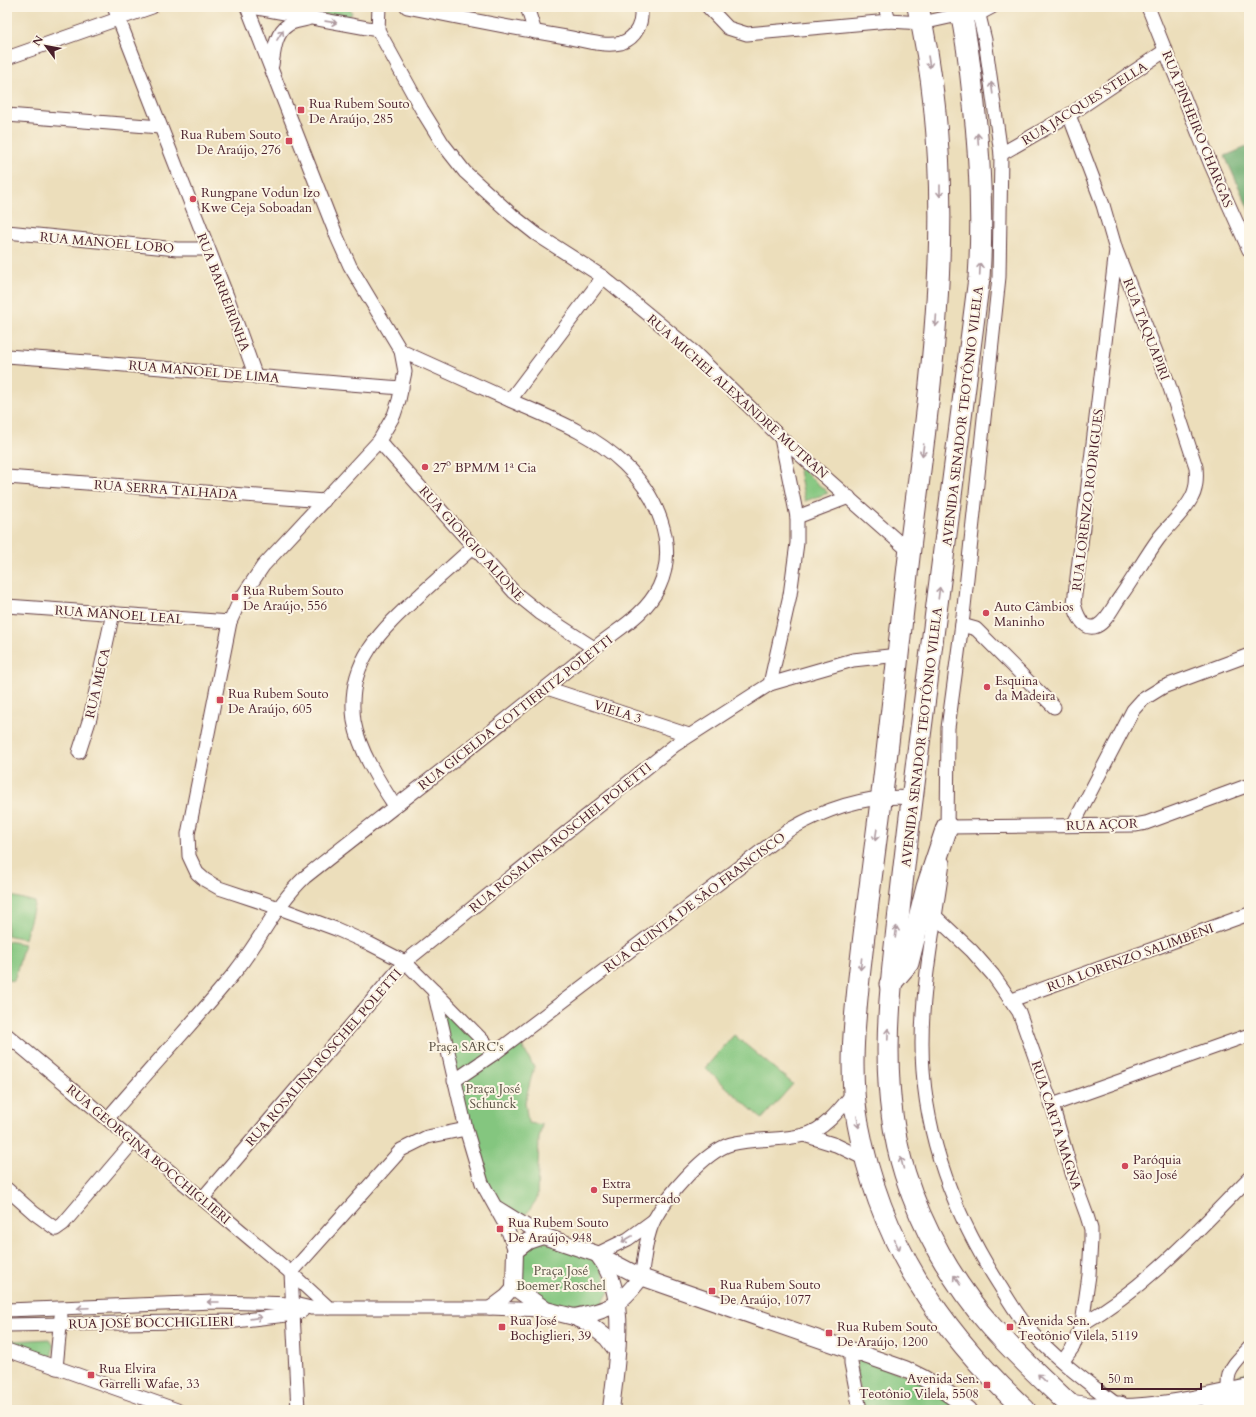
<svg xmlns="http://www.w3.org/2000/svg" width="1256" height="1417" font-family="Cardo,serif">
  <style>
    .green { fill: #84c67f; stroke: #677255 }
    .forest { fill: #6bab6e; stroke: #5a654c }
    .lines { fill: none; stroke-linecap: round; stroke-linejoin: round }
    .minor-casing { stroke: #623c41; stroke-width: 15 }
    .tertiary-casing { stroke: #623c41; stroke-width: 18 }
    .primary-casing { stroke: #623c41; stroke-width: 23 }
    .minor { stroke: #fff; stroke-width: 13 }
    .tertiary { stroke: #fff; stroke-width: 16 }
    .primary { stroke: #fff; stroke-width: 21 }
    .oneway { stroke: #ae9aa0 }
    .poi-dot { fill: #d1495b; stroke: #fcf5e5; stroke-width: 1.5 }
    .labels { text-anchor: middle; stroke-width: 4; stroke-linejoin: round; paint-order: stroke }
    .poi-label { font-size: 13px; fill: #4a1f2b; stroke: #fcf5e5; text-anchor: start }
    .street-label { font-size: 13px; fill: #4a1f2b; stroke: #fcf5e5 }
    .park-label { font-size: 13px; fill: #5b5144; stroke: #fcf5e5 }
  </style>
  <rect width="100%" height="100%" fill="#fcf5e5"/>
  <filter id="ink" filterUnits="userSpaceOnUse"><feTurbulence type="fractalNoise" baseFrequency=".025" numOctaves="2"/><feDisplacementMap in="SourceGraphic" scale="8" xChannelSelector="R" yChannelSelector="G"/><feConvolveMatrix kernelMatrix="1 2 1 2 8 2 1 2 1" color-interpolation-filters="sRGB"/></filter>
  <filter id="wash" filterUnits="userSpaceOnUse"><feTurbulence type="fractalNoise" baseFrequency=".012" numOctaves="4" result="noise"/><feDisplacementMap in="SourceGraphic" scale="16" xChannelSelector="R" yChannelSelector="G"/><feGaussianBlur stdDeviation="0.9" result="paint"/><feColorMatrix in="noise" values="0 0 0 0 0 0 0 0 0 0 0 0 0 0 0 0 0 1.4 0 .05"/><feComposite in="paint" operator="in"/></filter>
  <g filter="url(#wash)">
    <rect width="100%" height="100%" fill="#ecdebb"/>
    <g class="green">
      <path d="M282,7H349L352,13L348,18Z"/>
      <path d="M798,466L828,493L805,501Z"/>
      <path d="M7,895L35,902L25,939L7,935Z"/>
      <path d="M7,941L24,944L14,981L7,980Z"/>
      <path d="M436,995L498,1048L455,1078Z"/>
      <path d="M734,1035L793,1084L762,1119L705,1068Z"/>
      <path d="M518,1039L534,1067L525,1102L528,1123L542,1125L539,1138L537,1199L528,1212L519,1219L491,1198L457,1082Z"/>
      <path d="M534,1239L595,1254L610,1290L602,1304L582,1311L550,1310L515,1283L519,1253Z"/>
      <path d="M49,1339L54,1346L51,1357L49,1359L10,1347L9,1344L11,1341Z"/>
      <path d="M858,1358L927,1383L965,1410H863L856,1372Z"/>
      <path d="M1249,1370V1383L1237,1384V1376Z"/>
    </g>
    <path class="forest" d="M1249,146V210L1225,156Z"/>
  </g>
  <g filter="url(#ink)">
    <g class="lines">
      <g class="minor-casing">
        <g id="minor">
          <path d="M114,7L227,296L256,377"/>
          <path d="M247,7L337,237L350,266L401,351L405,372L399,400L394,415L379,441L263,566L240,600L230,622L188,834L189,856L197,873L205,880L219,888L279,908L336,929L370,944L405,962L434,991L466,1129L482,1183L507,1228L515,1251"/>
          <path d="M252,7L378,30"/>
          <path d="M379,7L378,30L422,110L443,144L465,172L512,215L536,234L603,277L695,353L781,438L910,552"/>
          <path d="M407,7C460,18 513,28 566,37C583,40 604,47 621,43C636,38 644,22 640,7"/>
          <path d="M527,7L535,32"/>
          <path d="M708,7L728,28L747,34L889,21L922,23L954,16L979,14L992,7"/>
          <path d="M885,7L889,21"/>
          <path d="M1148,7L1211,165L1249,250"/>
          <path d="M7,58L152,7"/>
          <path d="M272,65C274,52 275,33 288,25C293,21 301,21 307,19"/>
          <path d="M7,115L160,127"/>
          <path d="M1069,115L1103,205L1116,250L1169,385L1196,467C1197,478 1197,488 1192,497C1184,513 1170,524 1159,538C1145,557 1134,578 1120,597C1114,605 1107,621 1097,626C1083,632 1076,613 1074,603L1116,250"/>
          <path d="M1001,154L1069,115L1166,50"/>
          <path d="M7,232L177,249H208"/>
          <path d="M7,356C139,365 270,378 402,388"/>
          <path d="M510,400L603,277"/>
          <path d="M379,441L514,592L540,613L594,648"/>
          <path d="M7,477L324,501"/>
          <path d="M797,517L849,497"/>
          <path d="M7,606L230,622"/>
          <path d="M962,625L976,629L1054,707"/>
          <path d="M770,684L790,595L797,543V517L781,438"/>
          <path d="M547,688L689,735"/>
          <path d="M79,752L90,718L113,613"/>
          <path d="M395,806C379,782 359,750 354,721C346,662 381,630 421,594C438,578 456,563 473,547"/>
          <path d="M1073,825L1133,710L1142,700L1163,687L1249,655"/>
          <path d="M947,827L1135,825L1146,823L1249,785"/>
          <path d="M947,834L948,728L963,616L999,277L1001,154L985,40L977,7"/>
          <path d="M943,863C935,923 922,983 922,1043C922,1130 953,1213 1000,1286C1009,1301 1019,1318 1031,1331C1056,1360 1090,1384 1120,1407"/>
          <path d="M936,917L972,951L993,975L1019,1012L1052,1105L1076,1186L1087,1216L1091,1229V1240L1089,1275L1082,1324L1073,1347L1063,1361"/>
          <path d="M434,991L495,1053"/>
          <path d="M1012,1000L1249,914"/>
          <path d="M7,1035L291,1273L329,1308"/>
          <path d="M454,1081L495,1053L789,830C827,808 868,794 912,798"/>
          <path d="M1052,1105L1249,1035"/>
          <path d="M108,1118C150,1069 194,1022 235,972C260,941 276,904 305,877C401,801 498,728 592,650C616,630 645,616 659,587C679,544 656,494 624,464C593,434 553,419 514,402C476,385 439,368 401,351"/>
          <path d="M804,1135L836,1145L865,1159"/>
          <path d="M7,1189L34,1213L56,1229L63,1224L133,1142"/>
          <path d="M202,1199L405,962L675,745L770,684L853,660L898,655"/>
          <path d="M498,1208L543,1236"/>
          <path d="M597,1254L628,1239L654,1220"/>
          <path d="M641,1277C645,1258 645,1238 654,1220C667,1196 704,1152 731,1144C754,1138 780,1141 804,1135C825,1130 841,1108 854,1092"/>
          <path d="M490,1308L506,1296L514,1287"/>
          <path d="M7,1310L214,1302L294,1304L311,1308H490L546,1310"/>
          <path d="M1082,1324C1147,1287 1197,1231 1249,1178"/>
          <path d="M7,1325L236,1321L295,1314L302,1311"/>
          <path d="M7,1350L177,1410"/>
          <path d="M851,1351V1363L860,1410"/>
          <path d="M56,1368L61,1316"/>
          <path d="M1231,1400C1223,1372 1231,1368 1249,1348"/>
          <path d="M298,1410L291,1273L401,1150L427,1137L466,1129"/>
        </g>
      </g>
      <g class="tertiary-casing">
        <g id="tertiary">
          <path d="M598,1255C630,1294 616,1363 611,1410"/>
          <path d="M574,1317C609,1310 619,1307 641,1277"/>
          <path d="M617,1351L607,1338L588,1323L574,1317L546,1310L514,1287L515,1251L528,1241L543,1236L597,1254L641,1277L905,1369C929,1380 949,1392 969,1410"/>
          <path d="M1232,1404L1249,1400"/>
          <path d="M1120,1407C1164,1407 1206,1396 1249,1387"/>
        </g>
      </g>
      <g class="primary-casing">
        <g id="primary">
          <path d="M918,7C959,183 934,364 911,540C900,632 891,725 879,817C872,871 865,924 859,978C854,1026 849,1075 858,1124C880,1242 939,1329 1025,1410"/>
          <path d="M960,7C966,36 970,65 973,95C980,156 983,217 979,278C959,434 939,589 919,744C912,800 905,855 899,911C889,998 878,1088 905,1174C922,1228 952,1282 990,1325C1016,1355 1046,1382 1075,1410"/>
          <path d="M890,984L908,963L927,887L947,827"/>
          <path d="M1070,1405L1090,1408L1120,1407"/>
          <path d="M1212,1410L1232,1404"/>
        </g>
      </g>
      <use href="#minor" class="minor"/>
      <use href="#tertiary" class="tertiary"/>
      <use href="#primary" class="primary"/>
    </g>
    <defs><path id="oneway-shaft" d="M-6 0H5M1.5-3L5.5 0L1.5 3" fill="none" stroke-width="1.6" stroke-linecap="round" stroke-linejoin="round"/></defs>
    <g class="oneway">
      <use href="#oneway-shaft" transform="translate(331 22) rotate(8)"/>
      <use href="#oneway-shaft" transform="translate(280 35) rotate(-59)"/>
      <use href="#oneway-shaft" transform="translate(929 62) rotate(81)"/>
      <use href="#oneway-shaft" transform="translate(992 88) rotate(-98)"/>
      <use href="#oneway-shaft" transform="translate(978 139) rotate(-94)"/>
      <use href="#oneway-shaft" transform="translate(940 191) rotate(90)"/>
      <use href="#oneway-shaft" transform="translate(980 269) rotate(-87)"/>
      <use href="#oneway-shaft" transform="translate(936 321) rotate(94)"/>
      <use href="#oneway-shaft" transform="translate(923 450) rotate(97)"/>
      <use href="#oneway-shaft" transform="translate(939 593) rotate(-83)"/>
      <use href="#oneway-shaft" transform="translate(876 835) rotate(98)"/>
      <use href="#oneway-shaft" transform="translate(896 932) rotate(-83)"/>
      <use href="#oneway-shaft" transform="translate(861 964) rotate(96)"/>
      <use href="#oneway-shaft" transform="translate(888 1034) rotate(-88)"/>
      <use href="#oneway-shaft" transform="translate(858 1122) rotate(81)"/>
      <use href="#oneway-shaft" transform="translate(902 1163) rotate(-104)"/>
      <use href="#oneway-shaft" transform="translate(627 1239) rotate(150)"/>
      <use href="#oneway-shaft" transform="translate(897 1245) rotate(66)"/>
      <use href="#oneway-shaft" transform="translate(957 1280) rotate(-124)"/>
      <use href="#oneway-shaft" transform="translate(213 1302) rotate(180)"/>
      <use href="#oneway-shaft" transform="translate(83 1308) rotate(177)"/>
      <use href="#oneway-shaft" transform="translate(256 1318) rotate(-8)"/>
      <use href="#oneway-shaft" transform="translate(1042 1378) rotate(-136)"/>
    </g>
  </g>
  <g class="poi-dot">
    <rect x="297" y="106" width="8" height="8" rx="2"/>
    <rect x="285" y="137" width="8" height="8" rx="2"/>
    <circle cx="193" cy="199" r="4"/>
    <circle cx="425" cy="467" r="4"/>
    <rect x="231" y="593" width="8" height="8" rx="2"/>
    <circle cx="986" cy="613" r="4"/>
    <circle cx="987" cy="687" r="4"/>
    <rect x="216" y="696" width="8" height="8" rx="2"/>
    <circle cx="1125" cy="1166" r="4"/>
    <circle cx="594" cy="1190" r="4"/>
    <rect x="496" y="1225" width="8" height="8" rx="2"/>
    <rect x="708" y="1287" width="8" height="8" rx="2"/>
    <rect x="498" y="1323" width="8" height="8" rx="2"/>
    <rect x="1006" y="1323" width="8" height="8" rx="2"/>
    <rect x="825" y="1329" width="8" height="8" rx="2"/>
    <rect x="87" y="1371" width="8" height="8" rx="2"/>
    <rect x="983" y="1381" width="8" height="8" rx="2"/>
  </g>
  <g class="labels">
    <g class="poi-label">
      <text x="309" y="108">Rua Rubem Souto<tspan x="309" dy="15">De Araújo, 285</tspan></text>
      <text x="281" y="139" text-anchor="end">Rua Rubem Souto<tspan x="281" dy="15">De Araújo, 276</tspan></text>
      <text x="201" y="197">Rungpane Vodun Izo<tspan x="201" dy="15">Kwe Ceja Soboadan</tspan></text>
      <text x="433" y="472">27º BPM/M 1ª Cia</text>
      <text x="243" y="595">Rua Rubem Souto<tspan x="243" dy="15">De Araújo, 556</tspan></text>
      <text x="994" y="611">Auto Câmbios<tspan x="994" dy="15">Maninho</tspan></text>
      <text x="995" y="685">Esquina<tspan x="995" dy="15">da Madeira</tspan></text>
      <text x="228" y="698">Rua Rubem Souto<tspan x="228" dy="15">De Araújo, 605</tspan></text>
      <text x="1133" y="1164">Paróquia<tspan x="1133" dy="15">São José</tspan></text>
      <text x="602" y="1188">Extra<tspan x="602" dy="15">Supermercado</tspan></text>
      <text x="508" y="1227">Rua Rubem Souto<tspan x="508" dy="15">De Araújo, 948</tspan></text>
      <text x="720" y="1289">Rua Rubem Souto<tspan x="720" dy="15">De Araújo, 1077</tspan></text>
      <text x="510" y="1325">Rua José<tspan x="510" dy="15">Bochiglieri, 39</tspan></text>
      <text x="1018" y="1325">Avenida Sen.<tspan x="1018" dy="15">Teotônio Vilela, 5119</tspan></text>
      <text x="837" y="1331">Rua Rubem Souto<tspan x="837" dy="15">De Araújo, 1200</tspan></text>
      <text x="99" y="1373">Rua Elvira<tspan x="99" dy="15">Garrelli Wafae, 33</tspan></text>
      <text x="979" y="1383" text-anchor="end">Avenida Sen.<tspan x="979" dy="15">Teotônio Vilela, 5508</tspan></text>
    </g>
    <g class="street-label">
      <text transform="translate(1084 103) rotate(-32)" y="5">RUA JACQUES STELLA</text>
      <text transform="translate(1198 129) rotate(68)" y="5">RUA PINHEIRO CHARGAS</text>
      <text transform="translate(107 242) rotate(5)" y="5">RUA MANOEL LOBO</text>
      <text transform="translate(224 292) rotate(69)" y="5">RUA BARREIRINHA</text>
      <text transform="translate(1147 329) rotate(69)" y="5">RUA TAQUAPIRI</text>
      <text transform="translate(204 371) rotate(5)" y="5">RUA MANOEL DE LIMA</text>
      <text transform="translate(738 396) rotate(42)" y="5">RUA MICHEL ALEXANDRE MUTRAN</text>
      <text transform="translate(962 416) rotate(-83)" y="5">AVENIDA SENADOR TEOTÔNIO VILELA</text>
      <text transform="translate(166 489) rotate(4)" y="5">RUA SERRA TALHADA</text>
      <text transform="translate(1087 500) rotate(-83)" y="5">RUA LORENZO RODRIGUES</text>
      <text transform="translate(472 543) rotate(48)" y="5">RUA GIORGIO ALIONE</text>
      <text transform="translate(119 614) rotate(4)" y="5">RUA MANOEL LEAL</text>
      <text transform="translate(97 683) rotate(-77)" y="5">RUA MECA</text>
      <text transform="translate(618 711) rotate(18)" y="5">VIELA 3</text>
      <text transform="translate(515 712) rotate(-38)" y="5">RUA GICELDA COTTIFRITZ POLETTI</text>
      <text transform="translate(921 737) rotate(-83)" y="5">AVENIDA SENADOR TEOTÔNIO VILELA</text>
      <text transform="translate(1102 824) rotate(-2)" y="5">RUA AÇOR</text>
      <text transform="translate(560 837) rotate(-39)" y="5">RUA ROSALINA ROSCHEL POLETTI</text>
      <text transform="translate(694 902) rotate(-37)" y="5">RUA QUINTA DE SÃO FRANCISCO</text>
      <text transform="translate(1130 957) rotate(-20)" y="5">RUA LORENZO SALIMBENI</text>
      <text transform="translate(323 1057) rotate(-49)" y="5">RUA ROSALINA ROSCHEL POLETTI</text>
      <text transform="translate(1057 1125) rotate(72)" y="5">RUA CARTA MAGNA</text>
      <text transform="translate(149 1154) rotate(40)" y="5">RUA GEORGINA BOCCHIGLIERI</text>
      <text transform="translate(151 1322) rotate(-1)" y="5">RUA JOSÉ BOCCHIGLIERI</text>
    </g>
    <g class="park-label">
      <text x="466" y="1051">Praça SARC's</text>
      <text x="493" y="1093">Praça José<tspan x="493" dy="15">Schunck</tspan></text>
      <text x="561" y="1275">Praça José<tspan x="561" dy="15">Boemer Roschel</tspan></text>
    </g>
  </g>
  <rect width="1256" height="1417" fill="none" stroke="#fcf5e5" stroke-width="24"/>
  <g transform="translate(46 46) rotate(302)" stroke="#fcf5e5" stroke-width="3" paint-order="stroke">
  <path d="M0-3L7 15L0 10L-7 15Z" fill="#4a1f2b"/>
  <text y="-6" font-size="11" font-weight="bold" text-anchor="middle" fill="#4a1f2b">N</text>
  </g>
  <path d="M1102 1383v6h99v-6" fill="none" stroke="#4a1f2b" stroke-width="2"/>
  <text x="1108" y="1383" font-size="12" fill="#4a1f2b" stroke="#fcf5e5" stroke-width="3" paint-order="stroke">50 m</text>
</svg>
